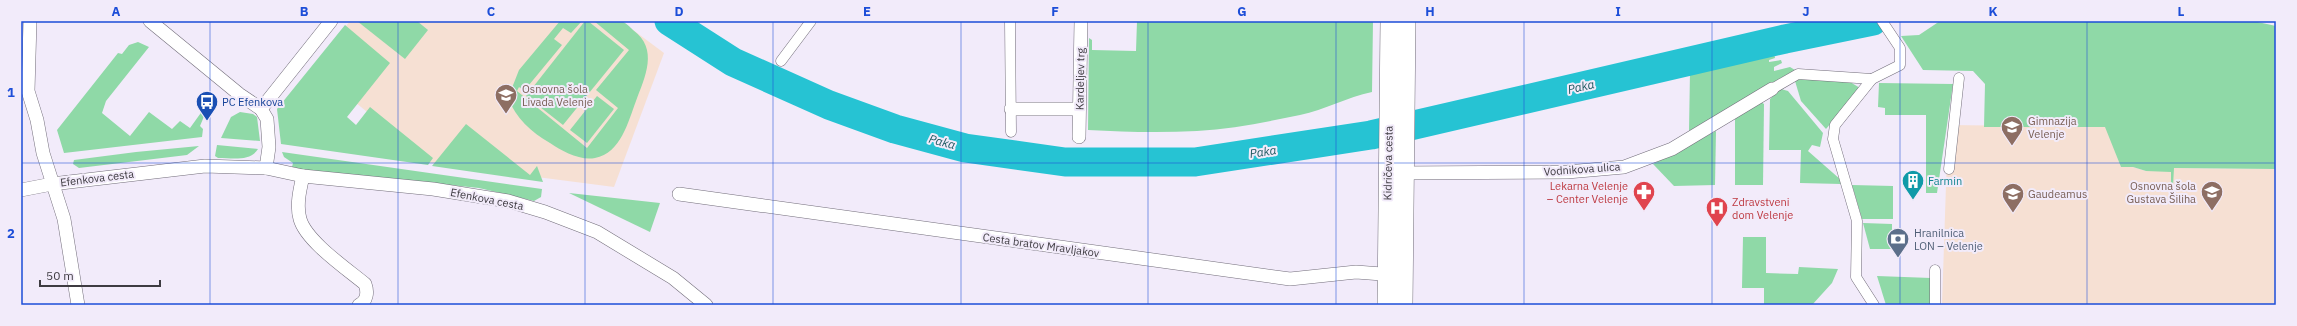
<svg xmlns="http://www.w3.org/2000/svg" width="2297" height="326" font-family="'IBM Plex Sans',sans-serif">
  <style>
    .education { fill: #f6e0d3 }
    .green { fill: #8fd9a7 }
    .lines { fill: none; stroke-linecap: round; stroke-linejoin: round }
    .river { stroke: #26c3d3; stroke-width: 29 }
    .pedestrian-casing { stroke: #726d7a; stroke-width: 11 }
    .minor-casing { stroke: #726d7a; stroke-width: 14 }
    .secondary-casing { stroke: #726d7a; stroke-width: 20 }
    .pedestrian { stroke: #fff; stroke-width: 10 }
    .minor { stroke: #fff; stroke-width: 13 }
    .secondary { stroke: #fff; stroke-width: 19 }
    .grid { fill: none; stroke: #1d4ed8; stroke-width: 1; stroke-opacity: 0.55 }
    .labels { text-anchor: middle; stroke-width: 4; stroke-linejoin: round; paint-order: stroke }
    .street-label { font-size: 11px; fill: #3e3b41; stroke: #f2ebfa }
    .education-label { font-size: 11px; fill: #785e54; stroke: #f2ebfa; text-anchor: start }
    .transit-label { font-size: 11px; fill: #164399; stroke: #f2ebfa; text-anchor: start }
    .culture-label { font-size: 11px; fill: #0d838f; stroke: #f2ebfa; text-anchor: start }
    .health-label { font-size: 11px; fill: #be3a42; stroke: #f2ebfa; text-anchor: end }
    .service-label { font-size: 11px; fill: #4e5e75; stroke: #f2ebfa; text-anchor: start }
    .water-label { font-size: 12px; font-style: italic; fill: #1d585f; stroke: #f2ebfa }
    .neatline { fill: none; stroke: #1d4ed8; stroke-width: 1.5 }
    .grid-label { font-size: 13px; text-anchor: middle; font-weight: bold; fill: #1d4ed8 }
  </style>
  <rect width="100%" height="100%" fill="#f2ebfa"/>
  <g class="education">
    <path d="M350,21H621L664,53L614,187L430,163L313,68Z"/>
    <path d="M1948,125L2106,127L2121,167H2133L2146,171L2174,168L2276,169V305H1942Z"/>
  </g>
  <g class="green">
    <path d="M357,21H417L428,30L405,59Z"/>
    <path d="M560,21H582L571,33L563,28L554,39L562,45L524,91L519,87L517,91L587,148L618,108L596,90L629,50L594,21C602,21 613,19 621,21C625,22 630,27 633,30C659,49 645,77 636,101C628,122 621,153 595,158C580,161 562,151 550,143C531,132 516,118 508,98L519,70Z"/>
    <path d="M585,21H588L624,50L563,125L526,96Z"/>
    <path d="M1137,21H1373L1372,92C1347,97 1325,110 1300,115C1266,122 1232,129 1197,131C1161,133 1124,132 1088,130L1089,38L1092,40V50L1136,51Z"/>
    <path d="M1940,21H2253L2276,26V191L2275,169L2174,168L2173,186H2171V172L2146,171L2133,167H2121L2105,127H1984L1985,84L1973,71L1923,70L1901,36L1919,35Z"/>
    <path d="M345,25L390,63L347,117L356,125L370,107L433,158L428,165L281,144L277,109Z"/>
    <path d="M138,42L149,47L106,101L102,113L130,136L149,112L172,129L180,121L190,128L208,103L210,113L205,114L200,126L203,129L202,137L64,153L57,130L118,53L122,54L129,45Z"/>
    <path d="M1774,53L1775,58L1769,60V62L1781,60L1782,63L1774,67V71L1790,67L1795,70L1689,131L1690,72Z"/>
    <path d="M1800,77L1850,82L1860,88L1826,129L1801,101L1795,81Z"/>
    <path d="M1879,83L1953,84L1937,193H1926V115H1885V108L1878,107Z"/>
    <path d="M1781,89L1788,91L1823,133L1820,147L1812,145L1808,151L1841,180V184L1800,183L1801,150H1769L1770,99Z"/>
    <path d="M597,96L614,109L587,143L570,130Z"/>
    <path d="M1761,102L1764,104L1763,185H1735V118Z"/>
    <path d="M240,112L253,114L257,117L260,141L221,138L231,117Z"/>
    <path d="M466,124L530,175L537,166L543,182L432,166Z"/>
    <path d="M1716,131L1715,185L1674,186L1653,164Z"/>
    <path d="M217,145L258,149C250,162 232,158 218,158L215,156Z"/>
    <path d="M199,146L187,155L79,168L73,164L74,160L136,152Z"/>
    <path d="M282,152L542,189L541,197L534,201L479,188L305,170L292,167L293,163L284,157Z"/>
    <path d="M1852,185L1893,186V219H1862Z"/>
    <path d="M569,193L660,203L650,232Z"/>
    <path d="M1863,223L1892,224V249H1870Z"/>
    <path d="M1743,237H1766V273L1798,274L1799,267L1838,269L1832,283L1812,305H1764V288H1742Z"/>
    <path d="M1877,276L1931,278L1930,305H1886Z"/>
  </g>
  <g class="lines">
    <path class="river" d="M669,21L733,62L829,105L895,129L965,148L1065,162H1195L1371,135L1785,39L1873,21"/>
    <g class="pedestrian-casing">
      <g id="pedestrian">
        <path d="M1010,21L1011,132"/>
        <path d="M781,61L811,21"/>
        <path d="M1772,89L1798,74L1872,79"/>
        <path d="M1949,169L1959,78"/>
        <path d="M1874,305L1856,277L1857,221L1833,139L1835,125L1872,79L1900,65V48L1882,21"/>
        <path d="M1935,305V270"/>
      </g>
    </g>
    <g class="minor-casing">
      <g id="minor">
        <path d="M30,21L28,91L37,120L43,153L64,219L78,305"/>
        <path d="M150,21L239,94L261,109L267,119L269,147L266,168"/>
        <path d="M261,109L331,21"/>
        <path d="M1011,109H1079"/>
        <path d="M1079,137L1081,21"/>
        <path d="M1396,173L1567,172L1624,167L1672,149L1772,89"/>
        <path d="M303,176C300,189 296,205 300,219C306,241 347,269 365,284C368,292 367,301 359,305"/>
        <path d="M21,190L52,184L205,166L266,168L303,176L433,189L508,201L545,212L597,232L673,278L706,305"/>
        <path d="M679,194L1290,279L1356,272L1395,275"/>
      </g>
    </g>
    <g class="secondary-casing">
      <g id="secondary">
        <path d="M1387,305L1390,21"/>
        <path d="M1403,305L1406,21"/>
      </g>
    </g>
    <use href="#pedestrian" class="pedestrian"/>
    <use href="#minor" class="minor"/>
    <use href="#secondary" class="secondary"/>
  </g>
  <path class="grid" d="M210,21V305M398,21V305M585,21V305M773,21V305M961,21V305M1148,21V305M1336,21V305M1524,21V305M1712,21V305M1900,21V305M2087,21V305M21,163H2276"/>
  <defs>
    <g id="school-pin" transform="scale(1.15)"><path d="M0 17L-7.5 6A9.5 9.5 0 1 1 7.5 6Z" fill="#8d6e63" stroke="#f2ebfa"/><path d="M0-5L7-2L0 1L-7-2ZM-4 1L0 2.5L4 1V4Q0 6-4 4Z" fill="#fff"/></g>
    <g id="bus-pin" transform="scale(1.15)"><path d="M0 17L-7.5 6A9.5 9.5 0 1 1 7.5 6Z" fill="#1a4fb4" stroke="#f2ebfa"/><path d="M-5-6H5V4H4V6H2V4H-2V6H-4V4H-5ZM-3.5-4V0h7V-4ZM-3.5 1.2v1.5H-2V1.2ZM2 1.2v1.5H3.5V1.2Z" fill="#fff"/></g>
    <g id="building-pin" transform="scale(1.15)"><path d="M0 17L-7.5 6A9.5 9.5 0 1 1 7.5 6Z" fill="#0f9aa8" stroke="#f2ebfa"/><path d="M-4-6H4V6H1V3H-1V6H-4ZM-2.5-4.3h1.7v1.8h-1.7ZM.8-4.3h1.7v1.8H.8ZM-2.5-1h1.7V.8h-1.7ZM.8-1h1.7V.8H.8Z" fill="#fff"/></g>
    <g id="pharmacy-pin" transform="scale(1.15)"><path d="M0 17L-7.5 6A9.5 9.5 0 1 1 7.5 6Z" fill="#e0444e" stroke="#f2ebfa"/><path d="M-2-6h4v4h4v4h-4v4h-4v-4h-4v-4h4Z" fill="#fff"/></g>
    <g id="hospital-pin" transform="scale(1.15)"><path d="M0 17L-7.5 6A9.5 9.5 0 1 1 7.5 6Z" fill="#e0444e" stroke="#f2ebfa"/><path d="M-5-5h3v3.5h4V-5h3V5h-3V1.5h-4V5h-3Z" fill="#fff"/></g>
    <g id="bank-pin" transform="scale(1.15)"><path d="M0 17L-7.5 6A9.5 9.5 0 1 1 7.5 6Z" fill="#5c6f8a" stroke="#f2ebfa"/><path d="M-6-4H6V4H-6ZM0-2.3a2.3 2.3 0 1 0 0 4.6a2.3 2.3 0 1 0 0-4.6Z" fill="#fff"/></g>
  </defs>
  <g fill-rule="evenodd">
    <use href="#school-pin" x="506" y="95"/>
    <use href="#bus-pin" x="207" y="102"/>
    <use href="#school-pin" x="2012" y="127"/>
    <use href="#building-pin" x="1913" y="181"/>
    <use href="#pharmacy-pin" x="1644" y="192"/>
    <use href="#school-pin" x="2212" y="192"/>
    <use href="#school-pin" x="2013" y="194"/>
    <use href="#hospital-pin" x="1717" y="208"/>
    <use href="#bank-pin" x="1898" y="239"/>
  </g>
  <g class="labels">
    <g class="street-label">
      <text transform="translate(1080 79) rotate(-89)" y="4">Kardeljev trg</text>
      <text transform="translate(1388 163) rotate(-89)" y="4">Kidričeva cesta</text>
      <text transform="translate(1582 169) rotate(-4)" y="4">Vodnikova ulica</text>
      <text transform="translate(97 178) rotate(-7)" y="4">Efenkova cesta</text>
      <text transform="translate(487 199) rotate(11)" y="4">Efenkova cesta</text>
      <text transform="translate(1041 245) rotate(8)" y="4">Cesta bratov Mravljakov</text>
    </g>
    <g class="education-label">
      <text x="522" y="93">Osnovna šola<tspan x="522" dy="13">Livada Velenje</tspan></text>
      <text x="2028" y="125">Gimnazija<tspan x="2028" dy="13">Velenje</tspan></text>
      <text x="2196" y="190" text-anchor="end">Osnovna šola<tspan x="2196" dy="13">Gustava Šiliha</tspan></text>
      <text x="2028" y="198">Gaudeamus</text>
    </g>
    <g class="transit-label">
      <text x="222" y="106">PC Efenkova</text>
    </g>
    <g class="culture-label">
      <text x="1928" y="185">Farmin</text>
    </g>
    <g class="health-label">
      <text x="1628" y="190">Lekarna Velenje<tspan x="1628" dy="13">– Center Velenje</tspan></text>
      <text x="1732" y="206" text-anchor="start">Zdravstveni<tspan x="1732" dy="13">dom Velenje</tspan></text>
    </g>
    <g class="service-label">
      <text x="1914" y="237">Hranilnica<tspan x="1914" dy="13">LON – Velenje</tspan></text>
    </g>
    <g class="water-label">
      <text transform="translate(1581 87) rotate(-13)" y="4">Paka</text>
      <text transform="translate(942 142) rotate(15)" y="4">Paka</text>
      <text transform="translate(1263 152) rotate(-9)" y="4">Paka</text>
    </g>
  </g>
  <rect width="2297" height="326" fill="none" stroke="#f2ebfa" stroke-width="44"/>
  <path d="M40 280v6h120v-6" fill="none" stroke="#3e3b41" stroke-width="2"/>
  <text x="46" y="280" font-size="12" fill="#3e3b41" stroke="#f2ebfa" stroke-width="3" paint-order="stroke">50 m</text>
  <rect x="22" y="22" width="2253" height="282" class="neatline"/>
  <g class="grid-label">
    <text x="116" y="16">A</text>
    <text x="304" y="16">B</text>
    <text x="491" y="16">C</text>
    <text x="679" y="16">D</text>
    <text x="867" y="16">E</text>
    <text x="1055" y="16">F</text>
    <text x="1242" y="16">G</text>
    <text x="1430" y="16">H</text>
    <text x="1618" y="16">I</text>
    <text x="1806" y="16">J</text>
    <text x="1993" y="16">K</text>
    <text x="2181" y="16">L</text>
    <text x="11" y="97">1</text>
    <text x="11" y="238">2</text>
  </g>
</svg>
